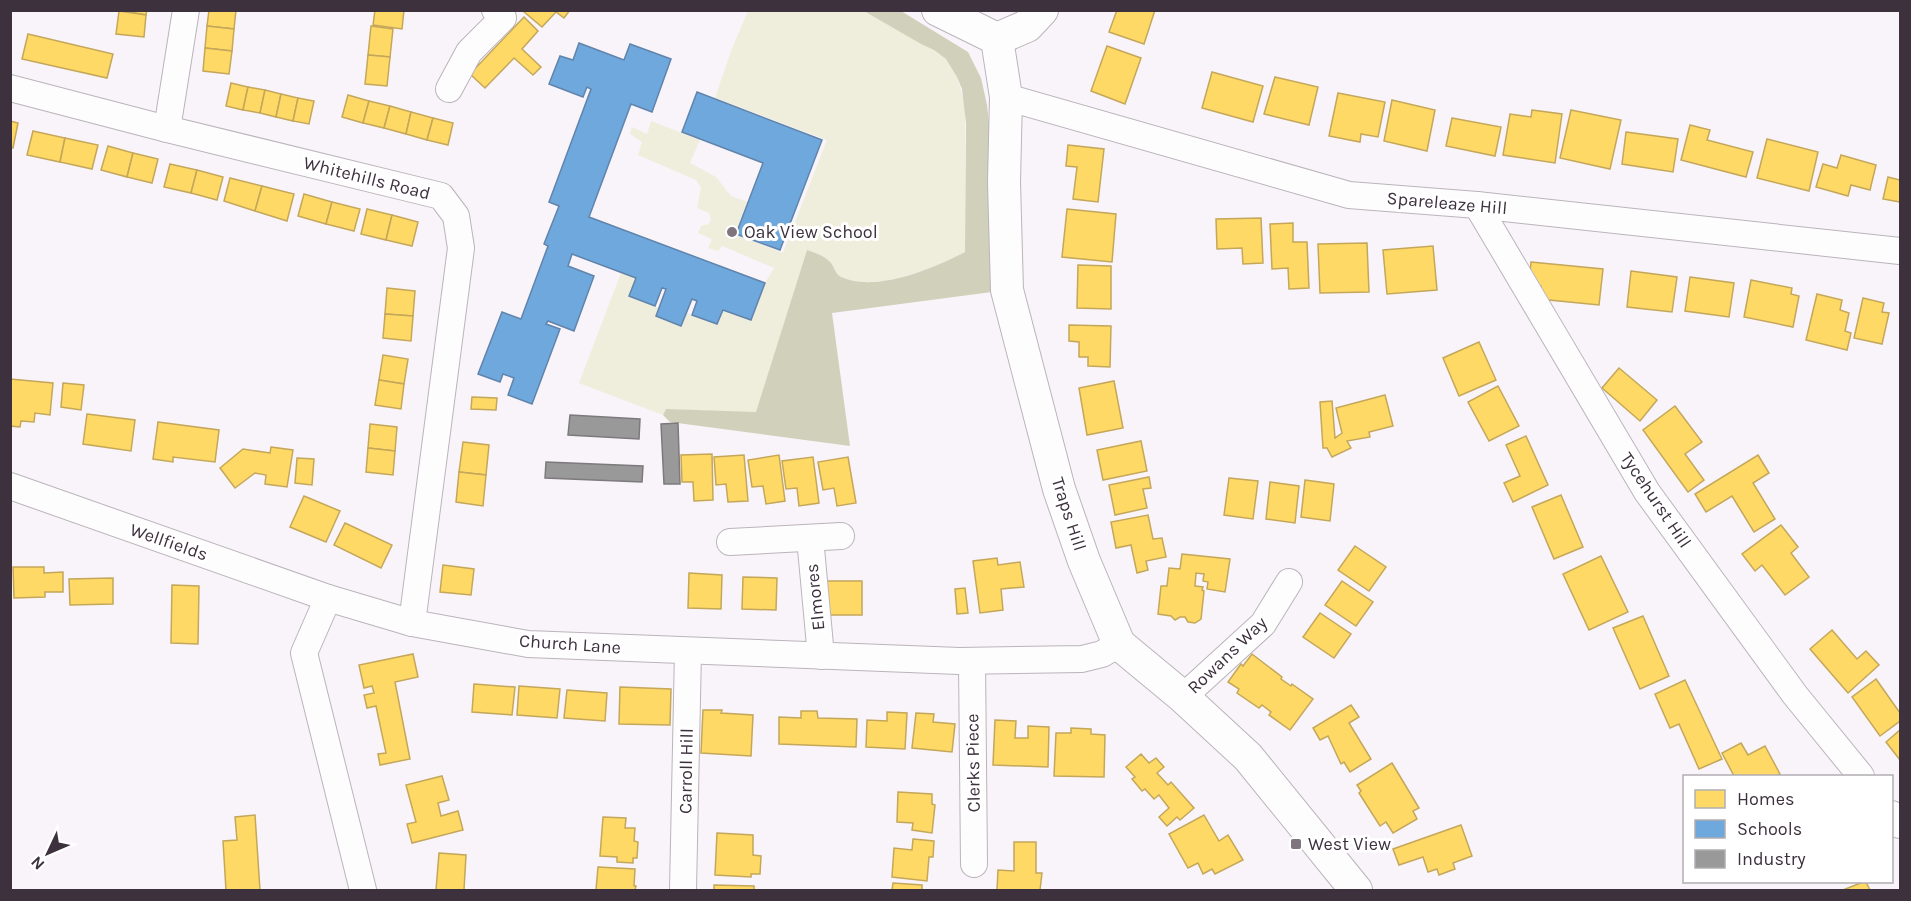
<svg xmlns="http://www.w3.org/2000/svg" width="1911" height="901" font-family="Karla,sans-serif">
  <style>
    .green { fill: #efeddb }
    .forest { fill: #d1d0ba }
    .homes { fill: #ffd966; stroke: #c4a75a; stroke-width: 1.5 }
    .schools { fill: #6fa8dc; stroke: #6084ac; stroke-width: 1.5 }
    .industry { fill: #999; stroke: #7d7a7d; stroke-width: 1.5 }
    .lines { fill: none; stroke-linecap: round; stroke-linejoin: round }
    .minor-casing { stroke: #bbb4bb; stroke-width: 28 }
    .tertiary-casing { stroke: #bbb4bb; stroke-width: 34 }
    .minor { stroke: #fefdfe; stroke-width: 26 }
    .tertiary { stroke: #fefdfe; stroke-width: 32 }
    .poi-dot { fill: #7e757f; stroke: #fff; stroke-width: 2 }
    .labels { text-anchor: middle; stroke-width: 6; stroke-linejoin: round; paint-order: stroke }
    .street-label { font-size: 18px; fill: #3c313d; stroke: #fff }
    .poi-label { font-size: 18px; fill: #3c313d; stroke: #fff; text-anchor: start }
  </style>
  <rect width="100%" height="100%" fill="#f9f4f9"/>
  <path class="green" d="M748,11H864L921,44L934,50L946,59L957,77L965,104V252C936,267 874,293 841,277C836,275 836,272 833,267C828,257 817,253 807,250L756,413L666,409L663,415L579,383L621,273L636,278L630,296L659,308L656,316L681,326L687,313L717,324L723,310L751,320L765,283L774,268L722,246L718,251L708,248L712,239L698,233L701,226L709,224L711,219L709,213L697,208L701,188L696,180L638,155L642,142L630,134L632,127L647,134L651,121L700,140L690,163L716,177L731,196L747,202L735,234L783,253L827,140L715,98L731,51Z"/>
  <path class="forest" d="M864,11H901L968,52L981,78L987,105L1007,290L832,313L850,446L670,422L663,415L666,409L756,412L807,250C816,253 825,256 831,263C835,268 835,274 841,277C876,293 934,268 965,252L966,123L962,89L957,77L946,59L934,50L921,44Z"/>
  <g class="homes">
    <path d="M119,10H147L146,15Z"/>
    <path d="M209,10H236L234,29L207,26Z"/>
    <path d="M375,10H404L402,29L373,25Z"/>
    <path d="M570,10L564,18L556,12L542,27L523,11Z"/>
    <path d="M1117,10H1155L1144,44L1109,32Z"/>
    <path d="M119,11L146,15L144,37L116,34Z"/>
    <path d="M524,17L538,31L522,49L541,67L533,75L514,58L485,88L470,74Z"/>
    <path d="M207,26L234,29L232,51L205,48Z"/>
    <path d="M371,26L393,29L390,57L368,55Z"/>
    <path d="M28,34L113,54L107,78L22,59Z"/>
    <path d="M1107,46L1141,58L1125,104L1091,91Z"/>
    <path d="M205,48L232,51L229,74L203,71Z"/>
    <path d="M368,55L390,57L387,86L365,84Z"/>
    <path d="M1212,72L1263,86L1253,122L1202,108Z"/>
    <path d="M1275,77L1318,87L1309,125L1264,114Z"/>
    <path d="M231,83L248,87L243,110L226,106Z"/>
    <path d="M248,87L265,90L260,113L243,110Z"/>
    <path d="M265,90L281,94L276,117L260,113Z"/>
    <path d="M1338,93L1385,102L1378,137L1361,134L1360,142L1329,136Z"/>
    <path d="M281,94L298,98L293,121L276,117Z"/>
    <path d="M348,95L369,101L363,123L342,117Z"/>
    <path d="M298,98L314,101L309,124L293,121Z"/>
    <path d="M1392,100L1435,110L1427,151L1384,141Z"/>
    <path d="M369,101L390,106L384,128L363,123Z"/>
    <path d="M390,106L411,112L406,134L384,128Z"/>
    <path d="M1532,110L1562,114L1555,163L1503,155L1510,114L1531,117Z"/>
    <path d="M1571,110L1621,120L1610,169L1560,158Z"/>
    <path d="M411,112L433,118L427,140L406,134Z"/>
    <path d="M433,118L453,123L448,145L427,140Z"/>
    <path d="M1452,118L1501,127L1495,156L1446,146Z"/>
    <path d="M10,121L18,123L13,148L10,147Z"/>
    <path d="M1690,125L1710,130L1707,140L1753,152L1746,177L1681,160Z"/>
    <path d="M33,131L65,138L60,162L27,155Z"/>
    <path d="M1626,132L1678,139L1673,172L1622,164Z"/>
    <path d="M65,138L98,145L92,169L60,162Z"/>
    <path d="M1767,139L1818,152L1809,191L1757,178Z"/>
    <path d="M1068,145L1104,149L1098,202L1073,199L1077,167L1066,166Z"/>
    <path d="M108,146L133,153L127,177L101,170Z"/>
    <path d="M133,153L158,159L152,183L127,177Z"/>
    <path d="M1841,155L1876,165L1870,190L1851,185L1848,196L1816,187L1823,164L1837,168Z"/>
    <path d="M170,164L197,170L191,193L164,187Z"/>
    <path d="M197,170L223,177L217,200L191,193Z"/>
    <path d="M1888,177L1900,180V202L1883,199Z"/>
    <path d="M230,178L262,186L255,211L224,201Z"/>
    <path d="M262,186L294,194L287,221L255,211Z"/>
    <path d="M304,194L332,202L326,224L298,216Z"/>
    <path d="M332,202L360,209L354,231L326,224Z"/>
    <path d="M367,209L392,215L386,240L361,234Z"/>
    <path d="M1067,209L1116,214L1112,262L1062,257Z"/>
    <path d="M392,215L418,222L412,246L386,240Z"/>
    <path d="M1261,218L1263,263L1243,264L1242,248L1217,249L1216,219Z"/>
    <path d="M1293,223V242H1307L1309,288L1289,289L1288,268L1272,269L1270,224Z"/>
    <path d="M1367,243L1369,292L1320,293L1318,244Z"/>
    <path d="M1433,246L1437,290L1387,294L1383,250Z"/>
    <path d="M1531,262L1603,269L1599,305L1539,299L1541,286L1529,285Z"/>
    <path d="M1078,265L1111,266V309L1077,308Z"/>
    <path d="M1631,271L1677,277L1672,312L1627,307Z"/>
    <path d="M1690,277L1734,283L1729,317L1685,311Z"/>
    <path d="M1751,280L1792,288L1791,294L1799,296L1793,327L1744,317Z"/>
    <path d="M387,288L415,291L413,316L385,314Z"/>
    <path d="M1817,294L1842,300L1840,310L1849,313L1845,331L1851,333L1847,350L1806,340Z"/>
    <path d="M1863,298L1884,303L1882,312L1889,313L1882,344L1854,338Z"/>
    <path d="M385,314L413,316L411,341L383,338Z"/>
    <path d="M1069,325L1111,326L1110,367L1088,366V357H1079V342L1069,341Z"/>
    <path d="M1479,342L1496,380L1459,396L1443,358Z"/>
    <path d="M383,355L408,359L404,384L379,380Z"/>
    <path d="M1619,368L1657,400L1640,421L1602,388Z"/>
    <path d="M10,379L53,383L50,415L35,413L34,422L21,421L20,427L10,426Z"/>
    <path d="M379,380L404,384L401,409L375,405Z"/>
    <path d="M1114,381L1123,428L1087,435L1079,388Z"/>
    <path d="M63,383L84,385L81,410L61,407Z"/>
    <path d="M1498,386L1519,426L1489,441L1468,402Z"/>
    <path d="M1385,395L1393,426L1369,432L1370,437L1347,441L1351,448L1332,457L1327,448H1323L1320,402L1332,401L1335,438L1342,433L1336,408Z"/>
    <path d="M472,397L497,398L496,410L471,409Z"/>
    <path d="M1675,406L1702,442L1685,454L1704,480L1688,492L1643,430Z"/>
    <path d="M87,414L135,420L131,451L83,444Z"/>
    <path d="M158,422L219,430L215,462L173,457V462L153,459Z"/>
    <path d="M370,424L397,427L395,451L368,448Z"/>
    <path d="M1526,436L1548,485L1513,502L1504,483L1520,476L1506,445Z"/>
    <path d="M1141,441L1147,471L1103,480L1097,450Z"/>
    <path d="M463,442L489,445L486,475L459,472Z"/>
    <path d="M271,447L293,450L287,487L265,484L266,475L255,473L235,488L220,468L243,449L270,453Z"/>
    <path d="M368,448L395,451L393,475L366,472Z"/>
    <path d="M712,454L713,500L694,501L693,482H682L681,455Z"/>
    <path d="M744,455L748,501L728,502L726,484L716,485L714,457Z"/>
    <path d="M779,455L785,501L766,504L763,486L752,487L748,460Z"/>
    <path d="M1758,455L1769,473L1753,483L1775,519L1754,532L1732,496L1706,512L1695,494Z"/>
    <path d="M813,457L819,503L799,506L797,488L786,489L782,461Z"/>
    <path d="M848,457L856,503L837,506L834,488L823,490L818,462Z"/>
    <path d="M297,458L314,459L312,485L295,483Z"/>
    <path d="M459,472L486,475L483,506L456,502Z"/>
    <path d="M1149,477L1151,488L1143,489L1147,508L1115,515L1109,485Z"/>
    <path d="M1229,478L1258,481L1253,519L1224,515Z"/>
    <path d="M1305,480L1334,484L1330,521L1301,517Z"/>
    <path d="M1270,482L1299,486L1295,523L1266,519Z"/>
    <path d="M1561,495L1583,547L1554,559L1532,507Z"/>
    <path d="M304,496L340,511L326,542L290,527Z"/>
    <path d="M1148,515L1153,539L1162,538L1166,557L1146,561L1148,570L1137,573L1131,545L1116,548L1111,522Z"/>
    <path d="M345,523L392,545L381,568L334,545Z"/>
    <path d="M1781,525L1798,547L1791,553L1809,577L1785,595L1762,565L1755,571L1742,554Z"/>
    <path d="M1355,546L1386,567L1369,591L1338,570Z"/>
    <path d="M1182,554L1230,559L1225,592L1207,589L1208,582L1203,581L1204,574L1196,573L1195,586L1203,587L1202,590L1204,591L1201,619L1195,623L1188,622L1185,617H1180L1175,620L1171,616L1158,614L1161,586H1167L1169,568L1180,569Z"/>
    <path d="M1601,556L1628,612L1589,630L1563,574Z"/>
    <path d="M997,558L998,565L1020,562L1024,587L1001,589L1003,610L980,613L973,561Z"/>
    <path d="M443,565L474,569L471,595L440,592Z"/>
    <path d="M13,567H44V573L63,572V592H45V597L14,598Z"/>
    <path d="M689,573L722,575L721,609L688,608Z"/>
    <path d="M743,577L777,578L776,610L742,609Z"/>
    <path d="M113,578V604L70,605L69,579Z"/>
    <rect x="825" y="581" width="37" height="34"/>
    <path d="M1342,581L1373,602L1356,626L1325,605Z"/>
    <path d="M172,585L199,586L198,644L171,643Z"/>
    <path d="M965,588L968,613L957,614L955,589Z"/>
    <path d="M1320,613L1351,634L1334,658L1303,637Z"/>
    <path d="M1643,616L1669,676L1640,689L1613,628Z"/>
    <path d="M1832,630L1857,659L1866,651L1879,665L1848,693L1810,649Z"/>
    <path d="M413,654L418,677L395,682L410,759L380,765L378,754L386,753L376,706L367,708L364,695L374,693L372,686L364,688L359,665Z"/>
    <path d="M1252,654L1282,677L1281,679L1291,686L1292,684L1313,699L1290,730L1269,715L1271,712L1262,705L1259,708L1237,693L1239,689L1228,682L1241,664L1243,666Z"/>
    <path d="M1876,679L1900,713V721L1880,736L1852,697Z"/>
    <path d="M1685,680L1722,759L1699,769L1679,724L1670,728L1655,694Z"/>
    <path d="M474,684L515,687L512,715L472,712Z"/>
    <path d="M519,686L560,689L557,718L517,715Z"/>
    <path d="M620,687L671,689L670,725L619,724Z"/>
    <path d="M567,690L607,693L605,721L564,718Z"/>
    <path d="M1351,705L1359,717L1349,723L1371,759L1350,772L1344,762L1341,764L1328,736L1320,740L1313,728Z"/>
    <path d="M703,710H722L721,713L753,715L751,756L701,753Z"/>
    <path d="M801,711H817L818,718L857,719L856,747L779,744V717L801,718Z"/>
    <path d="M887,712L907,713L905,749L866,747L867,720L887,721Z"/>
    <path d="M916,713L934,714L933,722L955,724L952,752L912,748Z"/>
    <path d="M995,720L1016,721L1015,738H1028V726L1049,727L1048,767L993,765Z"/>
    <path d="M1071,728L1091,729V734L1105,735L1104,777L1054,776L1056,733H1071Z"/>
    <path d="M1900,730V760L1886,742Z"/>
    <path d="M1741,743L1748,755L1765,746L1780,774L1776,776H1734L1722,753Z"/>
    <path d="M1141,754L1149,763L1156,758L1164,767L1157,773L1168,785L1171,782L1194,808L1180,820L1177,817L1167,826L1159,817L1169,808L1159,795L1154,799L1145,789L1142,791L1132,779L1135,777L1126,767Z"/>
    <path d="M1392,763L1419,808L1413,811L1417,819L1393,833L1386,822L1380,826L1359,793L1361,791L1357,785Z"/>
    <path d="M442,776L449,800L438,803L441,816L458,811L463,830L412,843L407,824L416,822L406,785Z"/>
    <path d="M898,792L932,794V804L935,805L932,833L912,830L913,823L897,822Z"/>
    <path d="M255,815L260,890H226L223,841L237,840L235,817Z"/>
    <path d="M1204,815L1219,841L1228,835L1243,860L1215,874L1212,869L1203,874L1198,863L1188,868L1169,834Z"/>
    <path d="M603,817L626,818L625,828H635L634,841L638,842L637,858H633V863L617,862V857L600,856Z"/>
    <path d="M1461,825L1472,856L1453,863L1455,869L1439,875L1437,869L1428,872L1423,857L1399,865L1393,849Z"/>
    <path d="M717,833L753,835V855L761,856L760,874H751V877L715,875Z"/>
    <path d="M913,839L934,841L933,857H929L927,881L892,877L894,848L912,850Z"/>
    <path d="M1014,842H1036V873H1042L1040,890H997L998,870L1014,871Z"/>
    <path d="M439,853L466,855L464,890H436Z"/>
    <path d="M598,867L635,869L634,886H636L635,890H596Z"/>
    <path d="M1863,882H1866L1870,890H1843Z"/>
    <path d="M893,883L922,885V890H892Z"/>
    <path d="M714,885L754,886V890H714Z"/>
  </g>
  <g class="schools">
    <path d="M579,43L624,60L630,44L671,59L652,112L631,104L589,217L765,283L751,320L723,310L717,324L692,315L697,301L692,299L681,326L656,316L666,289L662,288L655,306L629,296L636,278L572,254L568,266L594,276L574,331L548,321L546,324L560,329L532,404L508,395L514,378L503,374L500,382L478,374L502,312L521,319L548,246L544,244L559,206L549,202L591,89L587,87L583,97L549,84L560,56L573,60Z"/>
    <path d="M697,92L822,140L780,250L736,234L763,163L682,132Z"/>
  </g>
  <g class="industry">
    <path d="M570,415L640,419L639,439L568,435Z"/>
    <path d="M678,423L680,484H664L661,424Z"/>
    <path d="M546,462L643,466L642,482L545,478Z"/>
  </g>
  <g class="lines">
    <g class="minor-casing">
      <g id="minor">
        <path d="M10,88L167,129L441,196L456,216L461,248L412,623"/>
        <path d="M449,89L469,52L503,18L495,10"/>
        <path d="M1006,97L1349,195L1477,205L1900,251"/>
        <path d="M167,129L186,10"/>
        <path d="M1477,205L1647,492L1795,695L1861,776"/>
        <path d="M10,486L328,598L412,623L528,644L959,661L1082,659L1102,654L1119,644"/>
        <path d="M810,538L821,656"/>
        <path d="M730,542L841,536"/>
        <path d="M328,598L304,653L363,890"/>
        <path d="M972,661L974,864"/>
        <path d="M1183,697L1263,624L1289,582"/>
        <path d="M1892,814L1900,825"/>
        <path d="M683,890L688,651"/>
      </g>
    </g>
    <g class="tertiary-casing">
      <g id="tertiary">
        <path d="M938,10L997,39"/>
        <path d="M997,39L1006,97L1004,182L1007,290L1059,489L1084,561L1119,644L1183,697L1248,757L1356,890"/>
        <path d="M997,39L1027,26L1042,10"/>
      </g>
    </g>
    <use href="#minor" class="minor"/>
    <use href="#tertiary" class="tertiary"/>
  </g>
  <g class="poi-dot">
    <circle cx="732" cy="232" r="6"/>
    <rect x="1290" y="838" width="12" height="12" rx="3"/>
  </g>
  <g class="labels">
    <g class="street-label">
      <text transform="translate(367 178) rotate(14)" y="6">Whitehills Road</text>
      <text transform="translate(1447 203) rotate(5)" y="6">Spareleaze Hill</text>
      <text transform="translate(1656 500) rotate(56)" y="6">Tycehurst Hill</text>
      <text transform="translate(1069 514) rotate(72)" y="6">Traps Hill</text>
      <text transform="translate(169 542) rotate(19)" y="6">Wellfields</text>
      <text transform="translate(815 597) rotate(-96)" y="6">Elmores</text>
      <text transform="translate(570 644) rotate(4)" y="6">Church Lane</text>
      <text transform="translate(1227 655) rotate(-44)" y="6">Rowans Way</text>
      <text transform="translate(973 763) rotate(-91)" y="6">Clerks Piece</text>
      <text transform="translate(686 771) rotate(-89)" y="6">Carroll Hill</text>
    </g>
    <g class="poi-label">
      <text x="744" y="238">Oak View School</text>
      <text x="1308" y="850">West View</text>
    </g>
  </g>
  <rect width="1911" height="901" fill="none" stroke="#3c313d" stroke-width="24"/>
  <rect x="1683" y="775" width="210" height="108" fill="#ffffff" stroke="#b1adb1" stroke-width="1.5"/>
  <rect x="1695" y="790" width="30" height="18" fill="#ffd966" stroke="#b1adb1" stroke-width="1.5"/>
  <text x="1737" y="805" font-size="18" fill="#3c313d">Homes</text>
  <rect x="1695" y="820" width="30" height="18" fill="#6fa8dc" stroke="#b1adb1" stroke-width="1.5"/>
  <text x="1737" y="835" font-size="18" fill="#3c313d">Schools</text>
  <rect x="1695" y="850" width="30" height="18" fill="#999999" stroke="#b1adb1" stroke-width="1.5"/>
  <text x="1737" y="865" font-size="18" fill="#3c313d">Industry</text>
  <g transform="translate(48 853) rotate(226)" stroke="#ffffff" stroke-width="4.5" paint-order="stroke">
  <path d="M0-4.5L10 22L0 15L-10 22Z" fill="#3c313d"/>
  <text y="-9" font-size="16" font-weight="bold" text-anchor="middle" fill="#3c313d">N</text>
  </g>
</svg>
